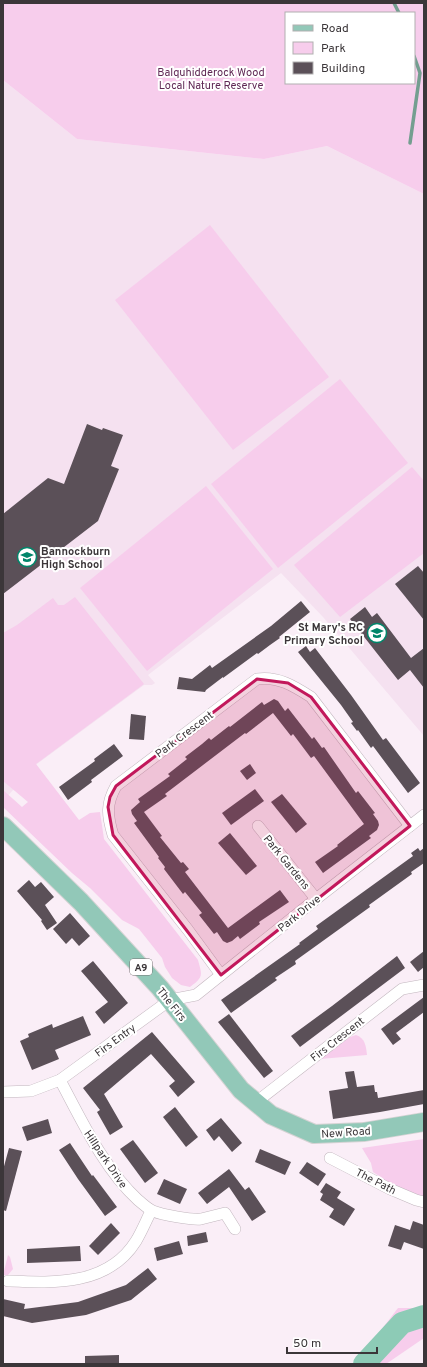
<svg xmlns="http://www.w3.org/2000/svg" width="427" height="1367" font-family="Overpass,sans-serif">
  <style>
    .built { fill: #f5e1f0 }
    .green { fill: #f7cdec; fill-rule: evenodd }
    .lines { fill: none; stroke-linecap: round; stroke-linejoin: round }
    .stream { stroke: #749e90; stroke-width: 3.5 }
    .river { stroke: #8dcbb6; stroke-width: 22 }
    .building { fill: #5b5058 }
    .minor-casing { stroke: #c2b6be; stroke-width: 12 }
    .primary-casing { stroke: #d4d3d3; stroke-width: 20 }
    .minor { stroke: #fff; stroke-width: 11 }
    .primary { stroke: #92c8b8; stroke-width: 18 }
    .marked { fill: #c2185b; fill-opacity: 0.2; stroke: #c2185b; stroke-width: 3; stroke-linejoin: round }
    .labels { text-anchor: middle; stroke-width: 4; stroke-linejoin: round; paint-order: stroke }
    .shield { fill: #fff; stroke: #767274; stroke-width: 1 }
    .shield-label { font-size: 10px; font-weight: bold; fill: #3b3639 }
    .park-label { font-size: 11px; fill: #602955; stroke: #fff }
    .poi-label { font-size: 11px; font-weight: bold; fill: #3b3639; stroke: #fff; text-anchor: start }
    .street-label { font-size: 11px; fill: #3b3639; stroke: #fff }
  </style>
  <rect width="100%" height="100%" fill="#faeef7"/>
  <path class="built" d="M3,80L77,139L264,159L327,146L424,194V736L323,617L281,573L148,675L155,683L152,685H144L37,764L3,801Z"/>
  <g class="green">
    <path d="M3,3H424V194L327,146L264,159L77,139L3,80ZM286,13H414V83H286Z"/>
    <path d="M210,225L329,377L233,450L115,300Z"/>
    <path d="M340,379L408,463L278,568L211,484Z"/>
    <path d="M412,467L424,481V553L340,617L294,565Z"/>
    <path d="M206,486L273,569L147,671L80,588Z"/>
    <path d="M75,597L144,684L36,764L79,820L90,813L100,812L104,839L198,960C202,975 204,977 190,987L181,985L172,978L165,967L162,958L139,929L122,920L90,888L72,873L3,807V790L22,807L28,802L3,781V633L17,625L53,598L58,605H64Z"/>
    <path d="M356,1035C365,1038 366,1046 367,1055L320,1059L350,1037Z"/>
    <path d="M424,1139V1198L389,1184L382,1178L373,1172L371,1163L362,1148Z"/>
    <path d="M8,1255L10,1257L13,1269L8,1275H3Z"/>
    <path d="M398,1308H424V1338L386,1364H355Z"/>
  </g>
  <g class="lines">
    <g class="stream">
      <path d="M394,3L399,13"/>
      <path d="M410,143L420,73L414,56"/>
    </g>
    <path class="river" d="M364,1364L402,1323L424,1316"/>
  </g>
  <g class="building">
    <path d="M87,424L102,430L103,428L123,435L111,466L119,469L98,521L3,594V514L48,478L64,484Z"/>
    <path d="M418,566L424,573V620L395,584Z"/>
    <path d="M301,601L310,612L279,637L280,638L270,645L258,654L257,653L223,678V677L206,690L205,692L177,689L179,677L192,679L210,665L212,668L271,626Z"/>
    <path d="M365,607L372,617L377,613L411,658L424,648V688L410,670L398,680L350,619Z"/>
    <path d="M306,646L310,652L315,648L351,695L383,740L386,738L420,783L408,793L373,746L371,748L358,730L357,731L351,723L353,722L341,705L298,652Z"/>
    <path d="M274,699L278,701L285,711L288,708L312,739L314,737L322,748L324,747L356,793L358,791L375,813L373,814L378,821L379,825L377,830L369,836L371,838L323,873L315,862L338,846L337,845L364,824L314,756L311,758L293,734L291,736L273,713L246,734L245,733L165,794L167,796L144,812L162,836L160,837L181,863L183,862L189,869L185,872L228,928L280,890L289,902L259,922L260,924L240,939L238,936L232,941L227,943L223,941L217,932L214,934L199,915L202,913L185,892L183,894L164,869L165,867L158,858L159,857L134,823L137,821L132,814L131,810L140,802L138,799L170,776L168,774L187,759L185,757L202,744L209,738L211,740L229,726L230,727L262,702L264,705Z"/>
    <path d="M131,714L146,716L144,740L129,739Z"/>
    <path d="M114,744L123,756L91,780L92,782L68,800L59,787L95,761L94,759Z"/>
    <path d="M250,764L256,773L247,780L240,771Z"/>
    <path d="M255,789L264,801L231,825L222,813Z"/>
    <path d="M282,794L307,824L296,833L271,802Z"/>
    <path d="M230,833L257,866L246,875L218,843Z"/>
    <path d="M418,848L420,851L424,848V863L411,872L412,874L369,905L370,907L295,961L296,964L275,978L277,980L231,1013L221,1000L300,944L299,943L318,929L316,926L413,856L411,853Z"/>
    <path d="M29,880L35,887L41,882L54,897L45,905L57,923L47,930L41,921L42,920L17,891Z"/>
    <path d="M70,913L90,936L79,946L72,938L66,944L53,929Z"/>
    <path d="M424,951V967L418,972L410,962Z"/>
    <path d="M397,956L405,968L300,1047L291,1036L332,1006Z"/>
    <path d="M93,961L128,1003L104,1024L95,1012L108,1002L81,971Z"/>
    <path d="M424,997V1012L396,1033L401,1039L393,1045L381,1029Z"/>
    <path d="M229,1014L273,1071L264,1078L218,1022Z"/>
    <path d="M83,1016L91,1035L55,1050L59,1059L32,1070L20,1041L29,1037L28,1034L52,1024L53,1028Z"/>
    <path d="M152,1032L195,1082L178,1097L169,1086L175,1081L151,1054L104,1094L123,1127L110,1135L97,1112L100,1110L83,1088Z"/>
    <path d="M354,1071L357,1087L374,1085L375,1092H377L378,1098L424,1090V1104L380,1112L333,1119L329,1091L348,1088L345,1072Z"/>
    <path d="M175,1107L198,1137L186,1147L163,1117Z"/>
    <path d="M221,1118L242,1143L232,1152L219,1136L214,1141L206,1130Z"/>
    <path d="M48,1119L52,1133L27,1141L22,1127Z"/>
    <path d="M133,1140L158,1173L145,1183L120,1149Z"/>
    <path d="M70,1143L92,1176L93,1175L117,1207L105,1216L78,1179L59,1150Z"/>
    <path d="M9,1148L22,1151L6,1211L3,1210V1170Z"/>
    <path d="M260,1149L291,1162L285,1175L255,1162Z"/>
    <path d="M307,1162L326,1174L318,1186L299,1173Z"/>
    <path d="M229,1169L245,1190L249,1187L266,1212L252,1221L229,1187L207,1204L198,1193Z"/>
    <path d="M164,1179L187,1189L180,1204L157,1194Z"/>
    <path d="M326,1183L341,1192L337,1198L355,1209L344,1226L329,1217L334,1209L320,1200L323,1194L320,1192Z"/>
    <path d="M413,1221L424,1225V1249L404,1242L401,1250L388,1246L395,1225L410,1230Z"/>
    <path d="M111,1223L120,1233L98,1255L89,1246Z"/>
    <path d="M206,1232L208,1242L188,1246L187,1236Z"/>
    <path d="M179,1241L183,1254L157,1261L154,1248Z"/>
    <path d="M80,1246L81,1261L27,1263V1249Z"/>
    <path d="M148,1268L157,1279L131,1300L86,1315L32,1323L3,1316V1299L25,1304L24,1309L78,1302L126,1285Z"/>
    <path d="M119,1355V1364H85V1356Z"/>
  </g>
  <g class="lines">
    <g class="minor-casing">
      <g id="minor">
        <path d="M258,826L316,899"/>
        <path d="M221,975L188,930L113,835C107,815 106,804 116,786L257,679C278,676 294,686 311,697L410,826"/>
        <path d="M60,1080C82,1121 104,1169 138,1200C143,1204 148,1209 153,1211C162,1215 192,1220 201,1219C209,1217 217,1215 225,1213L235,1229"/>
        <path d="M3,1092L31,1091L60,1080L170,1000L196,995L316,899L424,815"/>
        <path d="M255,1103L402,989L424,985"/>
        <path d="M330,1158L390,1189L416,1200L424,1202"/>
        <path d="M8,1281C54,1283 108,1286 136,1241C142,1231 146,1221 151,1211"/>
      </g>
    </g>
    <g class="primary-casing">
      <path id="primary" d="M3,826L81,902L160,988L241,1090L271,1115L314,1134L364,1132L424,1122"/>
    </g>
    <use href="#minor" class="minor"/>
    <use href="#primary" class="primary"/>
  </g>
  <path class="marked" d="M257,679L288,683L311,697L410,826L221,975L113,835L108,807L110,797L116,786Z"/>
  <defs>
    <g id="school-ring" transform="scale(1)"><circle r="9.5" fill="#fff" stroke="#00866a" stroke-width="1.5"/><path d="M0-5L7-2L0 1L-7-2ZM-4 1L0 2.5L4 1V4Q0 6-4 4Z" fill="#00866a"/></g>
  </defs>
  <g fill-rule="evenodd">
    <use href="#school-ring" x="27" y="557"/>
    <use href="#school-ring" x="377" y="633"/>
  </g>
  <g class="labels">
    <rect class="shield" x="130" y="959" width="22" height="16" rx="3"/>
    <g class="shield-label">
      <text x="141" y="971">A9</text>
    </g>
    <g class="park-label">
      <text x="211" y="76">Balquhidderock Wood<tspan x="211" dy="13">Local Nature Reserve</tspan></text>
    </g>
    <g class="poi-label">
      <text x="41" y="555">Bannockburn<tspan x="41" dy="13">High School</tspan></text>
      <text x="363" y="631" text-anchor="end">St Mary's RC<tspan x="363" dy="13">Primary School</tspan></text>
    </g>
    <g class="street-label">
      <text transform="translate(184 734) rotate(-37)" y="4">Park Crescent</text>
      <text transform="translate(287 862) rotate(51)" y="4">Park Gardens</text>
      <text transform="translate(299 913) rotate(-39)" y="4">Park Drive</text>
      <text transform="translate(172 1004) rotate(51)" y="4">The Firs</text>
      <text transform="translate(337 1039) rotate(-38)" y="4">Firs Crescent</text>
      <text transform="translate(115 1040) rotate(-36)" y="4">Firs Entry</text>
      <text transform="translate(346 1132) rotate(-4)" y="4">New Road</text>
      <text transform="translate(106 1159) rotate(56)" y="4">Hillpark Drive</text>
      <text transform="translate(376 1181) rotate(27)" y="4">The Path</text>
    </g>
  </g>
  <rect width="427" height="1367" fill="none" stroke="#3b3639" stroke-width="8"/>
  <rect x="285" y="12" width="130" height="72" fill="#ffffff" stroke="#b1afb0"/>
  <rect x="293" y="25" width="20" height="6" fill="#92c8b8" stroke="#b1afb0"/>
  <text x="321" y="32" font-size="12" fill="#3b3639">Road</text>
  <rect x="293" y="42" width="20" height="12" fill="#f7cdec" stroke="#b1afb0"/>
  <text x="321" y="52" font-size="12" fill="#3b3639">Park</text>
  <rect x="293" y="62" width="20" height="12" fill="#5b5058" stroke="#b1afb0"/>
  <text x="321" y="72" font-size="12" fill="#3b3639">Building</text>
  <path d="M287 1347v6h90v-6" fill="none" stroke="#3b3639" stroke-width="2"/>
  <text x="293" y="1347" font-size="12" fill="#3b3639" stroke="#ffffff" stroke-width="3" paint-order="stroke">50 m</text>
</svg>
